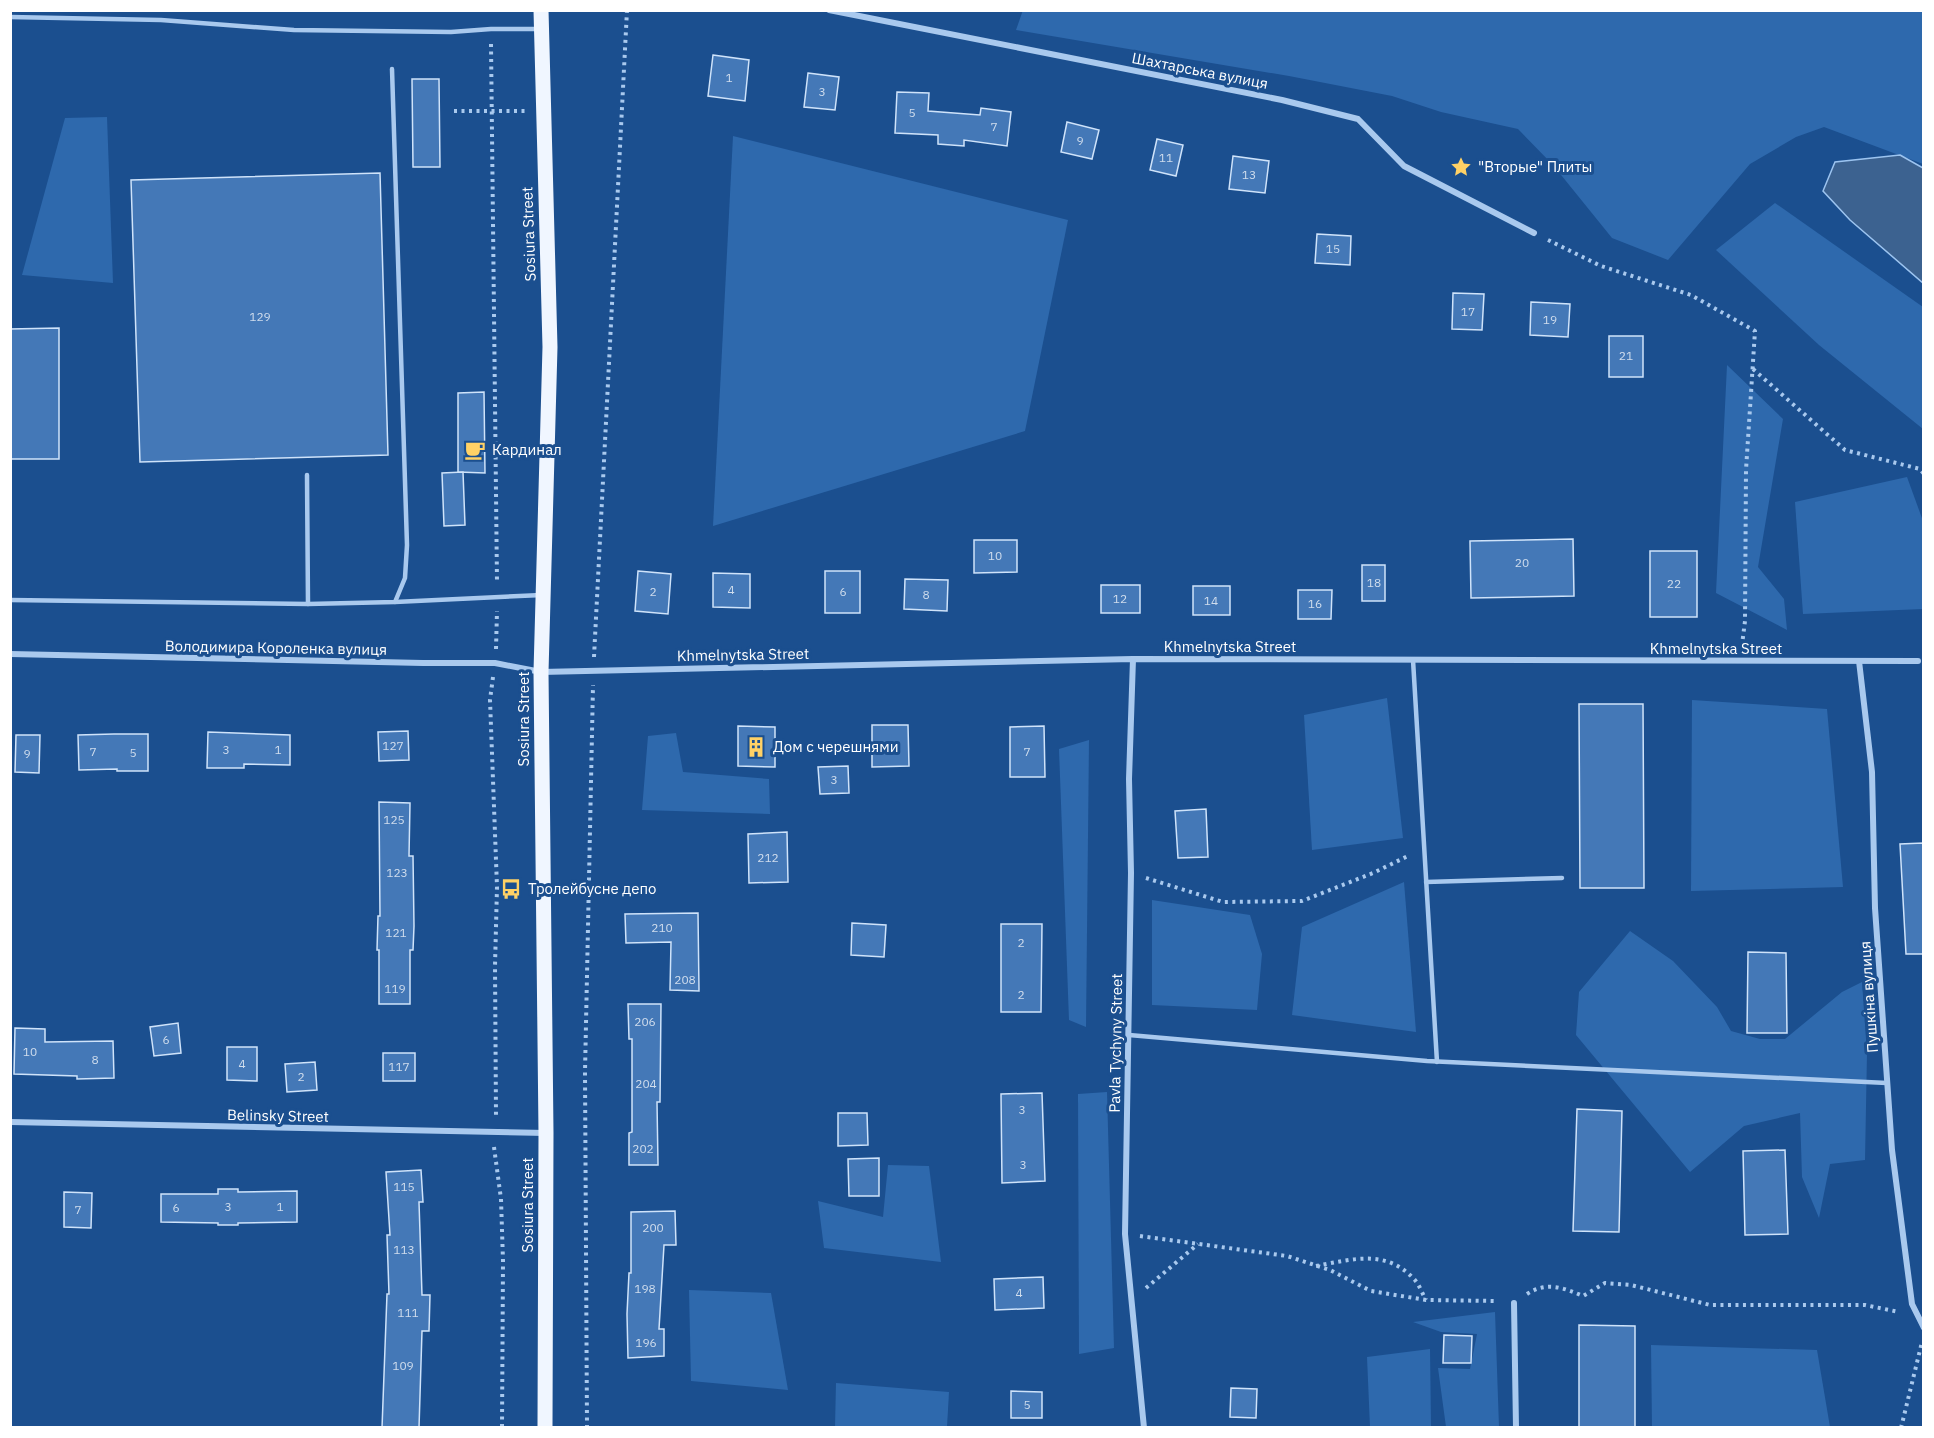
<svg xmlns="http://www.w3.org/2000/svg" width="1934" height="1438" font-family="'IBM Plex Sans',sans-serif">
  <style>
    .green { fill: #2e69ad }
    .water { fill: #3c6290; stroke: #9cc4f0; stroke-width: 1.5 }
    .building { fill: #4478b7; stroke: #cfe3fa; stroke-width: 1.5 }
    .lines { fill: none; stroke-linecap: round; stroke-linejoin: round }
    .path { stroke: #a9c9ee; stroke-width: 4; stroke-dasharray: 3 4.5; stroke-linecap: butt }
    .service { stroke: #a9c9ee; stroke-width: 4.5 }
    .minor { stroke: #a9c9ee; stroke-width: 6 }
    .primary { stroke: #f0f6ff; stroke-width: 15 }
    .labels { text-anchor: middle; stroke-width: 6; stroke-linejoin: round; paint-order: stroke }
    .number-label { font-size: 12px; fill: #d0dded }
    .street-label { font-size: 15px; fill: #fff; stroke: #1b4f8f }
    .poi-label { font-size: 15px; fill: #fff; stroke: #1b4f8f; text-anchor: start }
  </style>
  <rect width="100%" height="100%" fill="#1b4f8f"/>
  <g class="green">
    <path d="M1023,10L1923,11V164L1824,127L1796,137L1750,164L1668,260L1612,238L1553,165L1518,129L1441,112L1392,96L1289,76L1016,30Z"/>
    <path d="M107,117L113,283L22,275L65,118Z"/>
    <path d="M733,136L1068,220L1025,431L713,526Z"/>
    <path d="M1775,203L1923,307V429L1819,345L1716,250Z"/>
    <path d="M1727,365L1783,419L1758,567L1784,599L1787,630L1716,593Z"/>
    <path d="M1907,477L1923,521V609L1803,614L1795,502Z"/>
    <path d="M1387,698L1403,838L1312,850L1304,715Z"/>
    <path d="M1692,700L1827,709L1843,887L1691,891Z"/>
    <path d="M676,733L683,772L769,779L770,814L642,810L648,736Z"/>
    <path d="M1089,740L1086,1027L1069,1020L1059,749Z"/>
    <path d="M1404,882L1416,1032L1292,1015L1302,927Z"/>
    <path d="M1152,900L1250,915L1262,954L1257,1010L1152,1005Z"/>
    <path d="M1630,931L1673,961L1717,1007L1731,1031L1760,1039H1785L1842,992L1862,982L1867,1053L1865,1160L1830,1164L1819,1218L1802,1177L1800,1113L1744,1126L1690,1172L1576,1035L1579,992Z"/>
    <path d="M1107,1092L1114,1348L1079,1354L1078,1094Z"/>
    <path d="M888,1165L929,1166L941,1262L824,1248L818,1201L883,1217Z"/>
    <path d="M689,1290L771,1293L788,1390L691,1381Z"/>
    <path d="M1495,1312L1499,1427H1446L1438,1368L1470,1369L1477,1334L1441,1332L1413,1322Z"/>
    <path d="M1651,1345L1817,1350L1830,1427H1652Z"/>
    <path d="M1430,1349L1431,1427H1370L1367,1357Z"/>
    <path d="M836,1383L949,1392L947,1427H835Z"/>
  </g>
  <path class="water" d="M1900,155L1923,168V283L1850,220L1823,191L1835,162Z"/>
  <g class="building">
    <path d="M713,55L749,60L745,101L708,96Z"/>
    <path d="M808,73L839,77L835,110L804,107Z"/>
    <path d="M412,79H439L440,167H413Z"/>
    <path d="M897,92L929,93L928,111L980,115L981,108L1011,112L1007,146L964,140V146L938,144V135L895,133Z"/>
    <path d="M1067,122L1099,130L1092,159L1061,152Z"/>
    <path d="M1157,139L1183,145L1176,176L1150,170Z"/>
    <path d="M1233,156L1269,161L1265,193L1229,189Z"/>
    <path d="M380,173L388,455L140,462L131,180Z"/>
    <path d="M1317,234L1351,236L1350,265L1315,263Z"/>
    <path d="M1453,293L1484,294L1482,330L1452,329Z"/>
    <path d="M1531,302L1570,304L1568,337L1530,335Z"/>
    <path d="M59,328V459H10V329Z"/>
    <rect x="1609" y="336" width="34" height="41"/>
    <path d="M484,392L485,473L458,472V393Z"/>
    <path d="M463,472L465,525L444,526L442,473Z"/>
    <path d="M1573,539L1574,596L1471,598L1470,541Z"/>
    <path d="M974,540H1017V572L974,573Z"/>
    <rect x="1650" y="551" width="47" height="66"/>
    <rect x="1362" y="565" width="23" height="36"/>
    <path d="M638,571L671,574L668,614L635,611Z"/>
    <rect x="825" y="571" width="35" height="42"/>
    <path d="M713,573L750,574V608L713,607Z"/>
    <path d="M905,579L948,580L947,611L904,609Z"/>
    <rect x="1101" y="585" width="39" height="28"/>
    <rect x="1193" y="586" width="37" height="29"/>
    <path d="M1298,590H1332L1331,619H1298Z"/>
    <path d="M1579,704H1643L1644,888H1580Z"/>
    <path d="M872,725H908L909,766L872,767Z"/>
    <path d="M738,726L775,727V767L738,766Z"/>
    <path d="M1044,726L1045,777H1010V727Z"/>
    <path d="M408,731L409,760L379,761L378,732Z"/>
    <path d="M208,732L290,735V765L244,764V768H207Z"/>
    <path d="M114,734H148V771H117V769L79,770L78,735Z"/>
    <path d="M16,735H40L39,773L15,772Z"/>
    <path d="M848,766L849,793L820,794L818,767Z"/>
    <path d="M379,802L410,803L409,856H413L414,926L413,950H410V1004H379V950H377L378,916H380Z"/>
    <path d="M1206,809L1208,857L1178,858L1175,811Z"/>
    <path d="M787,832L788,882L749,883L748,834Z"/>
    <path d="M1923,843V954H1906L1900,844Z"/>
    <path d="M698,913L699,991L670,990L671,942L626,943L625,914Z"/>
    <path d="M852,923L886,925L884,957L851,955Z"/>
    <path d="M1001,924H1042L1041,1012H1001Z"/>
    <path d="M1748,952L1786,953L1787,1033H1747Z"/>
    <path d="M628,1004H661L660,1102H657L658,1165H629V1133L632,1132V1039H629Z"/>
    <path d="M178,1023L181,1053L154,1056L150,1027Z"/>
    <path d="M15,1028L45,1029V1042L113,1041L114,1078L77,1079V1076L14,1074Z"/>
    <path d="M227,1047H257V1081L227,1080Z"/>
    <rect x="383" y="1053" width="32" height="28"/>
    <path d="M315,1062L317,1090L287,1092L285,1064Z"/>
    <path d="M1042,1093L1045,1181L1002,1183L1001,1094Z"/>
    <path d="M1577,1109L1622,1111L1619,1232L1573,1231Z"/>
    <path d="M838,1113H867L868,1145L838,1146Z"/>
    <path d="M1785,1150L1788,1234L1745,1235L1743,1151Z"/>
    <path d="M879,1158V1196H849L848,1159Z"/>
    <path d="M421,1170L423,1202H419L422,1295H430L429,1331H422L419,1428H382L387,1294H389L387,1235H390L386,1172Z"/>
    <path d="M218,1189H238V1192L297,1191V1222L238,1223V1225H218V1223L161,1222V1194H218Z"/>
    <path d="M64,1192L92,1193L91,1228L64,1227Z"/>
    <path d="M675,1211L676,1245H664L659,1329H664V1356L628,1358L627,1314L629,1273H631V1212Z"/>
    <path d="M1043,1277L1044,1308L995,1310L994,1279Z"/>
    <path d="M1579,1325L1635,1326V1428H1579Z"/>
    <path d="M1444,1335L1472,1336L1471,1363H1443Z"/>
    <path d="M1231,1388L1257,1389L1256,1418L1230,1417Z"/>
    <path d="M1011,1391L1042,1392V1418H1011Z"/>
  </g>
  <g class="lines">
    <g class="path">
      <path d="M491,44L497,583"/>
      <path d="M454,111H525"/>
      <path d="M1548,240L1601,266L1691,295L1755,331L1746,470L1745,621L1742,645"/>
      <path d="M1753,369L1845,450L1920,469L1924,474"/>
      <path d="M496,649L497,611"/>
      <path d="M594,657L627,10"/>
      <path d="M493,677L490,700L497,887L495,966L496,1116"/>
      <path d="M1146,878L1223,902L1302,901L1373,873L1410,855"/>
      <path d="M494,1147L501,1199L503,1261L502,1428"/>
      <path d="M1140,1236L1287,1256L1330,1270L1371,1291L1426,1300L1498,1301"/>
      <path d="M1316,1266C1353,1259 1386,1249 1414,1279C1419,1284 1422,1293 1426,1300"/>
      <path d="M1146,1288L1198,1244"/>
      <path d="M1527,1294C1547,1281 1564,1288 1583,1296L1605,1283L1631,1285L1710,1305H1865L1899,1312"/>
      <path d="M587,1428L585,1072L593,685"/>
      <path d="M1901,1428L1922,1342"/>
    </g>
    <g class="service">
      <path d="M10,17L161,20L294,30L451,32L491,29H539"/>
      <path d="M10,600L308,604L307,475"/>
      <path d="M395,602L542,595"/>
      <path d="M308,604L395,602L405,578L407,545L392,69"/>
      <path d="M1413,660L1437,1062"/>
      <path d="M1426,882L1562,878"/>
      <path d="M1129,1035L1427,1061L1887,1083"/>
    </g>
    <g class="minor">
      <path d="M829,10L1282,100L1358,119L1404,166L1534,233"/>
      <path d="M10,654L423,663H495L541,672L1133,659L1918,661"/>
      <path d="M1133,659L1129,779L1131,873L1125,1234L1144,1428"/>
      <path d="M1859,661L1872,772L1875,908L1892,1150L1912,1304L1924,1328"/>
      <path d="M10,1122L546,1133"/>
      <path d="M1514,1303L1516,1428"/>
    </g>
    <path class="primary" d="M541,10L550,347L541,672L546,1133L545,1428"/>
  </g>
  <defs>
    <g id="sight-bare" transform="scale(1.62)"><path d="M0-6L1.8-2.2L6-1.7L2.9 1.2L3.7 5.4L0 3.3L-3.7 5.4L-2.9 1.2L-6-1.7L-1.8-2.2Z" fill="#ffd166" stroke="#1b4f8f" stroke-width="2.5" paint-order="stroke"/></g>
    <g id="cafe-bare" transform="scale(1.62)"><path d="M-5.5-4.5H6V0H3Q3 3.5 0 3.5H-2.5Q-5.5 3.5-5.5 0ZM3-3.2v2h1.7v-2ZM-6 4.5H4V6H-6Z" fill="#ffd166" stroke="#1b4f8f" stroke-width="2.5" paint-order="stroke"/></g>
    <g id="building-bare" transform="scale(1.62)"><path d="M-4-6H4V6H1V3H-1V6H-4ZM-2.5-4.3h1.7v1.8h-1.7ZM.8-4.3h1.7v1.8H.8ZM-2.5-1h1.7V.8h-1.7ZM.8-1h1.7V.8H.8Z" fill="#ffd166" stroke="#1b4f8f" stroke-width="2.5" paint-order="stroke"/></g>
    <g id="bus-bare" transform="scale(1.62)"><path d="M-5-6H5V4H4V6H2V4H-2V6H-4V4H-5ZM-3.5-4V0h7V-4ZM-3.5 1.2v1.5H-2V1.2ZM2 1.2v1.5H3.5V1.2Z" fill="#ffd166" stroke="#1b4f8f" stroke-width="2.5" paint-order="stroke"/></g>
  </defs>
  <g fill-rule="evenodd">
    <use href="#sight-bare" x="1461" y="167"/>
    <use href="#cafe-bare" x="475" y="450"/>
    <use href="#building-bare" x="756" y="747"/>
    <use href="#bus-bare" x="511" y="889"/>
  </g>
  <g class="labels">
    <g class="number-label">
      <text x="729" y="82">1</text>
      <text x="822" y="96">3</text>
      <text x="912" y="117">5</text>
      <text x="994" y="131">7</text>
      <text x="1080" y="145">9</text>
      <text x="1166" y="162">11</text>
      <text x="1249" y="179">13</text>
      <text x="1333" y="253">15</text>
      <text x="1468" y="316">17</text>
      <text x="260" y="321">129</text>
      <text x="1550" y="324">19</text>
      <text x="1626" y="360">21</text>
      <text x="995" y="560">10</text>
      <text x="1522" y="567">20</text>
      <text x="1374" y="587">18</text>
      <text x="1674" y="588">22</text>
      <text x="731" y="594">4</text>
      <text x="653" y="596">2</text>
      <text x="843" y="596">6</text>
      <text x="926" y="599">8</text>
      <text x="1120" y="603">12</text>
      <text x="1211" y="605">14</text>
      <text x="1315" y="608">16</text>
      <text x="393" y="750">127</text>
      <text x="226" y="754">3</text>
      <text x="278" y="754">1</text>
      <text x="93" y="756">7</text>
      <text x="1027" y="756">7</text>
      <text x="133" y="757">5</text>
      <text x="27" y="758">9</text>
      <text x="834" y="784">3</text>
      <text x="394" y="824">125</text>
      <text x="768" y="862">212</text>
      <text x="397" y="877">123</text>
      <text x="662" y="932">210</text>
      <text x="396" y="937">121</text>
      <text x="1021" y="947">2</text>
      <text x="685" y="984">208</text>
      <text x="395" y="993">119</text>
      <text x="1021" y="999">2</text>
      <text x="645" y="1026">206</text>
      <text x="166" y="1044">6</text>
      <text x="30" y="1056">10</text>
      <text x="95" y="1064">8</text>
      <text x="242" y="1068">4</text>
      <text x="399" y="1071">117</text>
      <text x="301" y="1081">2</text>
      <text x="646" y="1088">204</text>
      <text x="1022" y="1114">3</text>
      <text x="643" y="1153">202</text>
      <text x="1023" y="1169">3</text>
      <text x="404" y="1191">115</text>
      <text x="228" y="1211">3</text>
      <text x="280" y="1211">1</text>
      <text x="176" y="1212">6</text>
      <text x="78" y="1214">7</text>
      <text x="653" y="1232">200</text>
      <text x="404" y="1254">113</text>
      <text x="645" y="1293">198</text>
      <text x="1019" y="1297">4</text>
      <text x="408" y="1317">111</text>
      <text x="646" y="1347">196</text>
      <text x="403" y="1370">109</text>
      <text x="1027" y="1409">5</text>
    </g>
    <g class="street-label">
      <text transform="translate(1200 71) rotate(11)" y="5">Шахтарська вулиця</text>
      <text transform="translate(529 234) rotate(-92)" y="5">Sosiura Street</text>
      <text x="1230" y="652">Khmelnytska Street</text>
      <text transform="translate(276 648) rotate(1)" y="5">Володимира Короленка вулиця</text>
      <text x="1716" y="654">Khmelnytska Street</text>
      <text transform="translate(743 655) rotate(-1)" y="5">Khmelnytska Street</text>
      <text transform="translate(524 719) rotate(-90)" y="5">Sosiura Street</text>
      <text transform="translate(1869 997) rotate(-94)" y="5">Пушкіна вулиця</text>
      <text transform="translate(1116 1043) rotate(-89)" y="5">Pavla Tychyny Street</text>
      <text transform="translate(278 1116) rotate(1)" y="5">Belinsky Street</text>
      <text transform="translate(528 1205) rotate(-90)" y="5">Sosiura Street</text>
    </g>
    <g class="poi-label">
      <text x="1478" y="172">"Вторые" Плиты</text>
      <text x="492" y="455">Кардинал</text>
      <text x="773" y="752">Дом с черешнями</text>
      <text x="528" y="894">Тролейбусне депо</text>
    </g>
  </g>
  <rect width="1934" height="1438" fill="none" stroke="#ffffff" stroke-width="24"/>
</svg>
